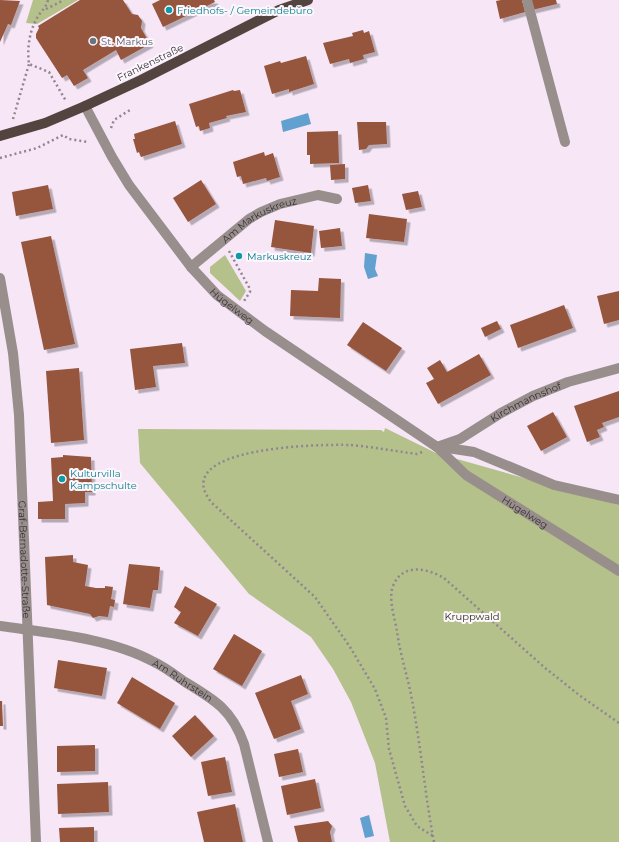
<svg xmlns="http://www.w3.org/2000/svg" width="619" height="842" font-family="Montserrat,sans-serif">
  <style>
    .green { fill: #b4c18b }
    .water { fill: #61a0cf }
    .building { fill: #96543d; filter: url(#shadow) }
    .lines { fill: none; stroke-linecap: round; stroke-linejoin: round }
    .path { stroke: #908590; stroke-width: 2.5; stroke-dasharray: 2 3; stroke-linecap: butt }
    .minor { stroke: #988e8c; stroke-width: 10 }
    .major { stroke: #54443f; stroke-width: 10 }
    .culture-dot { fill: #0f9aa8; stroke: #fdf7fd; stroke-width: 1.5 }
    .worship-dot { fill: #6b7280; stroke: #fdf7fd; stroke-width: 1.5 }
    .labels { text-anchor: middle; stroke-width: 4; stroke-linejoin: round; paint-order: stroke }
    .culture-label { font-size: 10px; fill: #0d838f; stroke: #fdf7fd; text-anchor: start }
    .worship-label { font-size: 10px; fill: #5b616d; stroke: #fdf7fd; text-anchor: start }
    .street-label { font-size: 10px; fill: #373138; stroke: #fdf7fd }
    .park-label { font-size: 10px; fill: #293011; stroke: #fdf7fd }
  </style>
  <defs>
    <filter id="shadow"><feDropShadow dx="3.5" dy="3.5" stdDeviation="0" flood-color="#0004"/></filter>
  </defs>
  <rect width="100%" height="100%" fill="#f6e6f6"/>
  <g class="green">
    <path d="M33,0H78L37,24L26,23Z"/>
    <path d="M225,255L246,291L240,301L210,273V267Z"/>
    <path d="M385,428L436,453L619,505V842H390L375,763L351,702L333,669L311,637L249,594L140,463L138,429L381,430L384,432Z"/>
  </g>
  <g class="water">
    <path d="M308,113L311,124L283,132L281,121Z"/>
    <path d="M365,253L377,255L375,269L378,276L368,279L364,267Z"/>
    <path d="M369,815L374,836L365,838L360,818Z"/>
  </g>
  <g class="building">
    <path d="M0,0L20,1L11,25L8,24L0,42Z"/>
    <path d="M80,0H123L132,14L138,15L142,21L141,28L150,44L121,60L116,50L83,70L88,78L74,86L67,75L62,78L36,38V34L39,28L38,26Z"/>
    <path d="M160,0H214L215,2L163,27L152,4Z"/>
    <path d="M501,0H522L525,12L500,19L496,1Z"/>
    <path d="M530,0H556L557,4L532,10Z"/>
    <path d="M363,30L364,33L369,31L375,52L363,55L364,59L350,63L349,59L330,64L323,43L353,36L352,33Z"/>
    <path d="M306,56L314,84L289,92V89L272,94L264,66L280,61L281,63Z"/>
    <path d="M233,90L234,91L240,90L246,112L226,116L227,118L209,123L210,128L200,131L199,126L196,127L189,104Z"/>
    <path d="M175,121L182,144L141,157L139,152L137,153L133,139H135L134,134Z"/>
    <path d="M357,122H386L387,144L369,145L366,149L359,150Z"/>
    <path d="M338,131L339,163L310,164V155H307V132Z"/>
    <path d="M264,152L265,156L273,153L280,177L267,181L266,178L243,184L241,176L237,177L233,162Z"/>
    <path d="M345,164V179L331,180L330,165Z"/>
    <path d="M201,180L216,204L188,222L173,198Z"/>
    <path d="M48,185L53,209L16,216L12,192Z"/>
    <path d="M368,185L371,201L355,203L352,188Z"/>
    <path d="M418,191L422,207L406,210L402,194Z"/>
    <path d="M369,214L407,219L404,242L366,238Z"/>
    <path d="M275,220L314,226L311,253L271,247Z"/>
    <path d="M340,228L342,246L321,248L319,231Z"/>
    <path d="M51,236L75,344L44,350L21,242Z"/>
    <path d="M319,278L341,279L340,318L290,316L291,290L318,291Z"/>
    <path d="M619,291V320L604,324L597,296Z"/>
    <path d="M564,305L573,328L518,348L510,325Z"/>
    <path d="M497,321L501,329L485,337L481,328Z"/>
    <path d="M363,322L402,348L386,371L347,345Z"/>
    <path d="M182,343L185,363L153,366L156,387L135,390L130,349Z"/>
    <path d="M479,354L491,375L438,404L426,383L434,379L427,368L440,360L447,372Z"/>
    <path d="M79,368L84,440L51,443L46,371Z"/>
    <path d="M619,391V417L602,423L604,427L597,430L600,437L587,442L574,406Z"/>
    <path d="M553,412L567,437L541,451L527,426Z"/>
    <path d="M63,455L91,457L92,492H85V503L65,504V519H38V502L53,501L51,458L63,457Z"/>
    <path d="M73,555V562L88,565L85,586L96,588H105V586L113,587L111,599L115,600L114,607L110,606L108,617L99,616L93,618L90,614L47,605L45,557Z"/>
    <path d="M129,564L160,567L158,590H153L150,608L123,604Z"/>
    <path d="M185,586L217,604L198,636L174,623L181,612L174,607Z"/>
    <path d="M234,634L262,651L242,686L213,669Z"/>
    <path d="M58,660L107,668L102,696L54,688Z"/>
    <path d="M301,675L308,694L291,701L301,729L274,739L255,693Z"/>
    <path d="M132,677L175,703L160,729L117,703Z"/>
    <path d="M0,701H2L3,726H0Z"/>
    <path d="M195,715L214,736L191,757L172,736Z"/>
    <path d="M95,745V771L57,772V746Z"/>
    <path d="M298,749L303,772L279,777L274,754Z"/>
    <path d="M225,757L232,792L208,796L201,762Z"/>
    <path d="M315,779L321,808L287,815L281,786Z"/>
    <path d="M108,782L109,812L58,814L57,784Z"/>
    <path d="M235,804L243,842H204L197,812Z"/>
    <path d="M328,821L332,826L330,832L332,842H298L294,826Z"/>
    <path d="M94,827V842H60L59,828Z"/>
  </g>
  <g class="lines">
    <g class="path">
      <path d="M48,0C46,8 41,11 37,18C29,32 27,49 29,64L49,72L66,101"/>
      <path d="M46,9L64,0"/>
      <path d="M13,119L29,64"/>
      <path d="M111,128L114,120L130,110"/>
      <path d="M0,158L37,148L63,135L69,139L88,142"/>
      <path d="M229,251L250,289V292L244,301"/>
      <path d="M422,452L417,454C395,451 373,447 350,445C324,444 165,446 212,503L315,597L350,647L375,689L386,718L389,749L405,806L417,826L433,836"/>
      <path d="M434,842C425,795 421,747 412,700C408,677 400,655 397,631C395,619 388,599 393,586C402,563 427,568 444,578L544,667L579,695L619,723"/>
    </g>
    <g class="minor">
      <path d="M527,0L565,142"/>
      <path id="s1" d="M85,106L112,157L129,185L191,267L217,295L265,331L437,447L466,475L619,571"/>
      <path id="s2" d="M191,267L249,219L261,212L280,204L318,195L337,199"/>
      <path id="s3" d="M0,278L13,353L19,415L36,842"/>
      <path id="s4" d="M437,447L460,439L501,413L533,396L568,382L619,368"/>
      <path d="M441,447L474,452L554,485L619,500"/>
      <path id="s5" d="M0,626C49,633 111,638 154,662C165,667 175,675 185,682C215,700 232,710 244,744L268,842"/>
    </g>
    <path class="major" d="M0,136L45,123L85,106L141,80L279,10L308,0"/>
  </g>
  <g class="culture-dot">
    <circle cx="169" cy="10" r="4"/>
    <circle cx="239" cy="256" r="4"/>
    <circle cx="62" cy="479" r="4"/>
  </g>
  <circle class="worship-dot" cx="93" cy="41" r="4"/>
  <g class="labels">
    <g class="culture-label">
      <text x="177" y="14">Friedhofs- / Gemeindebüro</text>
      <text x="247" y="260">Markuskreuz</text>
      <text x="70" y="477">Kulturvilla<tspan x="70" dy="12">Kampschulte</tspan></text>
    </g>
    <g class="worship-label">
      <text x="101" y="45">St. Markus</text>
    </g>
    <g class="street-label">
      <text transform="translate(150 62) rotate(-26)" y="4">Frankenstraße</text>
      <text dy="4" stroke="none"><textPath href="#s2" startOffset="84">Am Markuskreuz</textPath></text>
      <text dy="4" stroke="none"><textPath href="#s1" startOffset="250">Hügelweg</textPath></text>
      <text dy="4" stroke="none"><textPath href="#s4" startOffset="100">Kirchmannshof</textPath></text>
      <text dy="4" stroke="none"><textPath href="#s1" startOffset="609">Hügelweg</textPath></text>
      <text dy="4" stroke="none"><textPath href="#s3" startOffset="283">Graf-Bernadotte-Straße</textPath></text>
      <text dy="4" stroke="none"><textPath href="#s5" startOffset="193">Am Ruhrstein</textPath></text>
    </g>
    <g class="park-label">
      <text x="472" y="620">Kruppwald</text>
    </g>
  </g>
</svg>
